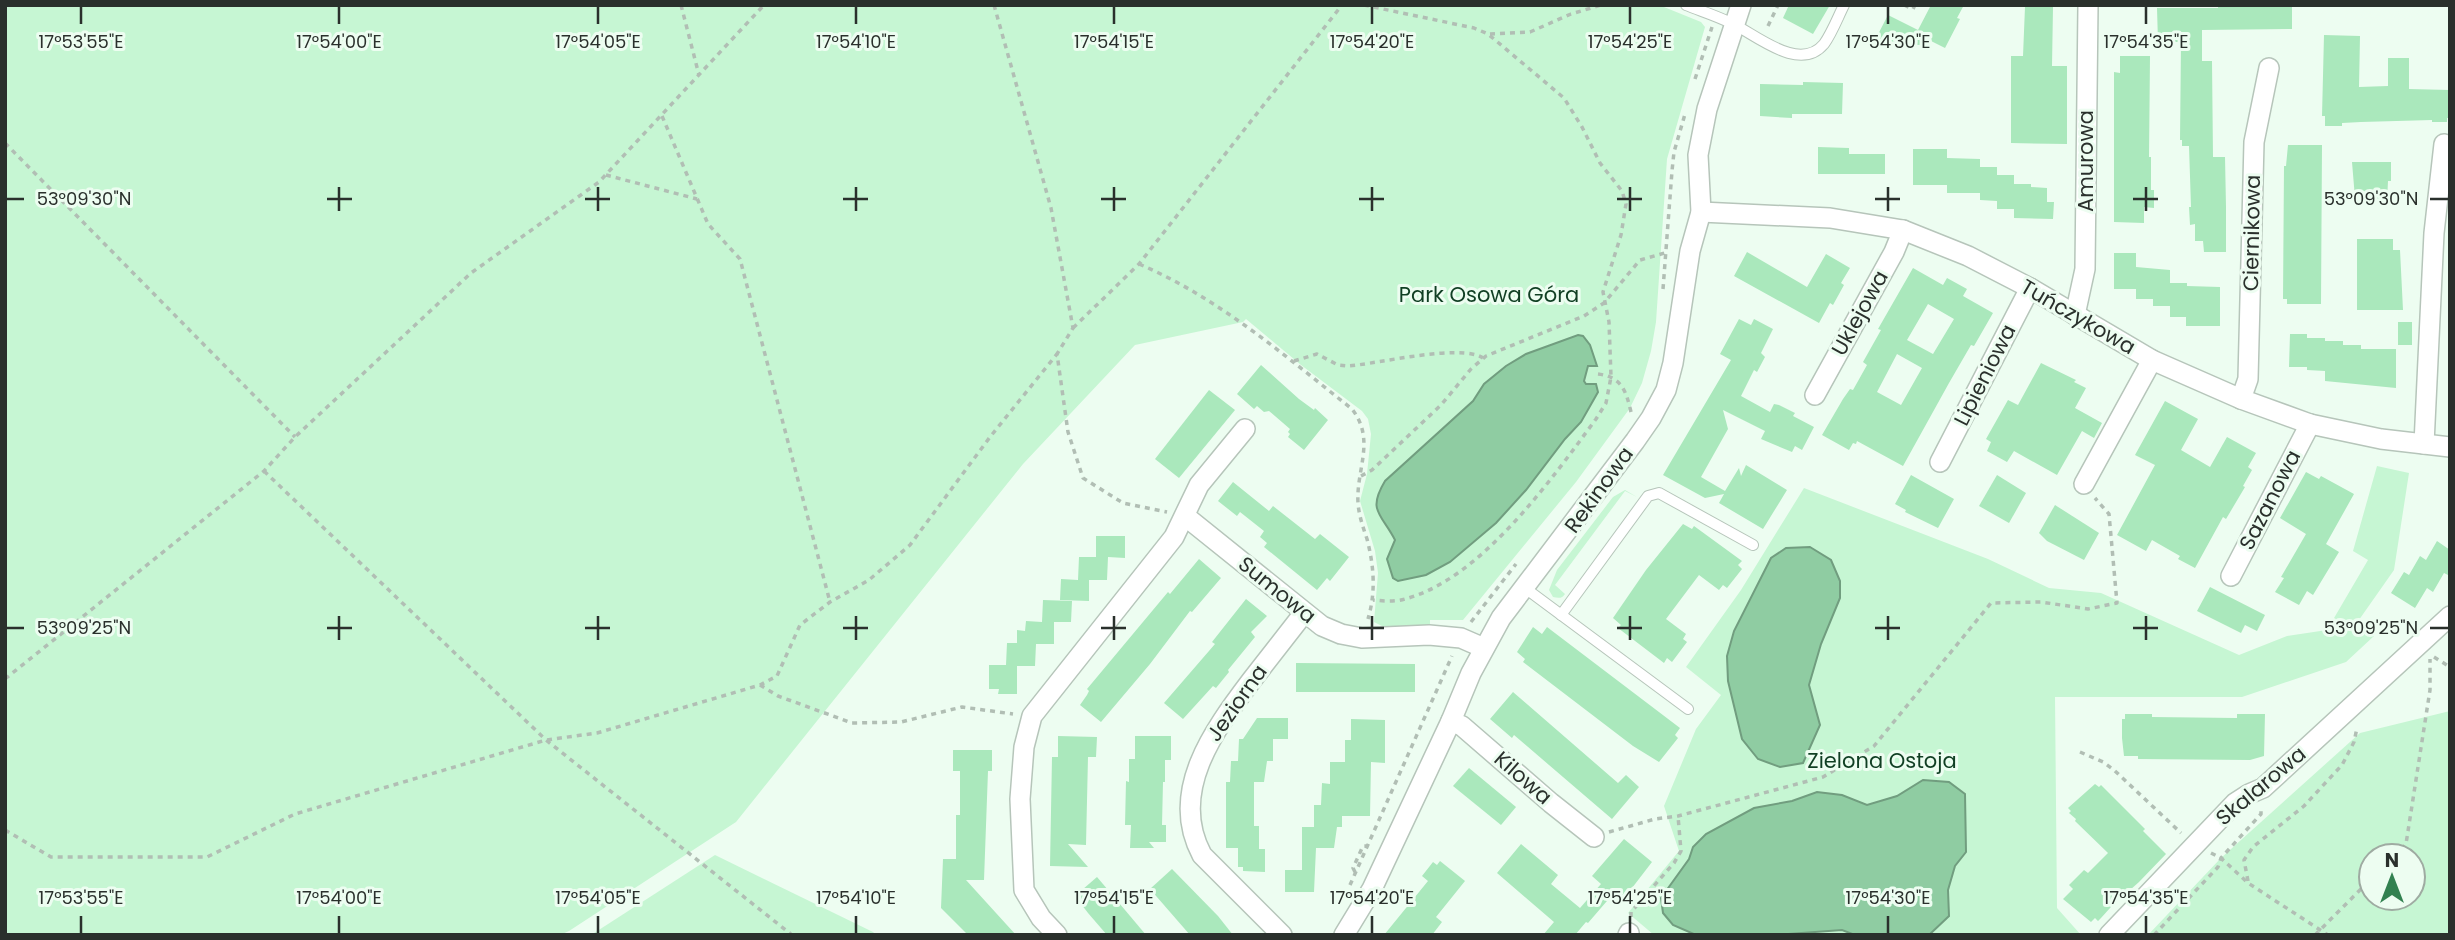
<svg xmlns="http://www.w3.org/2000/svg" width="2455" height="940" font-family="Poppins,sans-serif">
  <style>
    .green { fill: #c6f6d3; fill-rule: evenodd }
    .water { fill: #8fcca2; stroke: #719d7f; stroke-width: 2 }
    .building { fill: #aae8bc; fill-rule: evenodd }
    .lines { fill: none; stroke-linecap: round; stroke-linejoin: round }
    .service-casing { stroke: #b6c5ba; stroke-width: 12 }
    .minor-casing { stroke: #b6c5ba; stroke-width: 22 }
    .path { stroke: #b1beb4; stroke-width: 3.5; stroke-dasharray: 5 5; stroke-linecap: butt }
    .service { stroke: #fff; stroke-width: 10 }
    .minor { stroke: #fff; stroke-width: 19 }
    .ticks { fill: none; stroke: #2a302c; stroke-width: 2.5 }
    .labels { text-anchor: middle; stroke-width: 6; stroke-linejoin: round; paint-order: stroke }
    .street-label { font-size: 21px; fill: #2a302c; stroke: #edfdf1 }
    .park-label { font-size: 21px; fill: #103f23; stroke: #edfdf1 }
    .ticks-label { font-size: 18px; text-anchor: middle; fill: #2a302c; stroke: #edfdf1; stroke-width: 6; stroke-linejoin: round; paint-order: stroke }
  </style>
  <rect width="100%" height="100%" fill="#edfdf1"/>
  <g class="green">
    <path d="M5,5H1659L1701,22L1705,27L1667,159L1656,322L1651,351L1642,383L1630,408L1576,482L1463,620H1430V627L1382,626L1374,622L1378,573L1375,551L1360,501L1367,474L1371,434L1368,419L1362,411L1301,365L1246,319L1243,322L1135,345L1023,464L736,822L569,931L560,935H5Z"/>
    <path d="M2377,466L2409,473L2394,570L2354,627L2374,636L2346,662L2242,697H2055L2057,908L2081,935H1654L1628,913L1679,851L1664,806L1696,729L1721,695L1686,667L1741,590L1804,488L1988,559L2049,588L2101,593L2239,655L2287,636L2327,630L2368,560L2353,551Z"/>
    <path d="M1625,490L1637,497L1625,491L1555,585L1565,594C1562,599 1558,598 1553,597L1549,590L1557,570L1613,497Z"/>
    <path d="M2450,711V935H2148L2221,858L2360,733ZM2371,856H2413V898H2371Z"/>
    <path d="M715,855L873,932L876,935H591Z"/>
  </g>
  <g class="water">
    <path d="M1578,335L1583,336L1590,345L1597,366H1588L1584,381L1586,384H1596L1598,392L1581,422L1565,439L1526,490L1496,523L1450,562L1426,575L1398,581L1393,578L1387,559L1395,540C1381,513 1367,511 1385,481L1473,401L1484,384L1506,366L1526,354Z"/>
    <path d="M1810,547L1831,560L1840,581V598L1821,644L1809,685L1820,725L1803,763L1780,767L1758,759L1742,739L1728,681L1727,656L1734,631L1771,558L1786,548Z"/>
    <path d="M1923,780L1949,782L1965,794L1966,852L1955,866L1948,890L1949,916L1929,935H1855L1842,930L1773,935H1696L1673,925L1663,913L1661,898L1689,859L1693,847L1706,834L1754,808L1792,801L1817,792L1842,795L1867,805L1897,796Z"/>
  </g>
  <g class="building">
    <path d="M1789,5H1830L1813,34L1783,18Z"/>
    <path d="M1931,5H1964L1957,18L1960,19L1945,48L1925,38L1922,45L1873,44L1888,15L1918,30Z"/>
    <path d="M2218,5H2292V29L2202,30V61H2212L2213,157H2225L2226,207V252H2204L2203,241H2195V224L2190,225L2189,207H2191L2189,146H2182V140H2180L2181,42H2158L2157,8H2218Z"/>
    <path d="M2025,7H2053L2052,66H2067V144L2011,143V56H2023Z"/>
    <path d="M2324,35L2360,36L2359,87L2388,86V58H2409V89L2450,90V118H2447V122H2432V120L2361,122L2342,123V126H2325V116H2322Z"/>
    <path d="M2120,56H2150L2149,157H2151V190H2154V208L2144,207V223L2114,222V72L2120,73Z"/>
    <path d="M1803,82L1843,83L1842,114H1792V118L1760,116V84L1803,85Z"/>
    <path d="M2288,145H2322L2321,304H2287V299H2283L2284,166H2286Z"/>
    <path d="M1818,147L1849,148V154H1885V174H1818Z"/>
    <path d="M1913,149H1947V158L1980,159V167H1997V175H2014V184H2031V187L2047,188V202H2054L2053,219L2014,218V209H1997V201L1980,200V193H1947V185H1913Z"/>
    <path d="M2352,162H2391V181H2388L2387,202H2358V198H2355Z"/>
    <path d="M2357,239H2393V250H2400L2403,310H2357Z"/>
    <path d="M1747,252L1807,287L1826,254L1850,268L1841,283L1844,285L1833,305L1830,303L1819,323L1734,276Z"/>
    <path d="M2114,253H2136V267L2170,270V283H2187V286L2220,287V326H2186V317H2170V306H2153V299H2136V289H2114Z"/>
    <path d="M1913,268L1943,285L1947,278L1967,289L1963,296L1993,313L1974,346L1971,345L1949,383L1903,466L1857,441L1856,444L1853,443L1849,450L1822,435L1843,399L1850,389L1853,390L1867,365L1863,362L1881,330L1878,329ZM1928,304L1954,319L1933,354L1907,340ZM1897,354L1922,368L1901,405L1877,392Z"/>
    <path d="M1739,319L1751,325L1754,319L1773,329L1761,353L1765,357L1757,372L1754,370L1741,396L1770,412L1774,404L1779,405L1795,413L1793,416L1814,427L1802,450L1795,446L1792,452L1761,439L1765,431L1723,410L1728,429L1701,477L1725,491L1739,468L1741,476L1746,465L1787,490L1763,529L1719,503L1724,494L1705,498L1663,475L1731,360L1720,354Z"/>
    <rect x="2398" y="322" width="14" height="23"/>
    <path d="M2290,334H2307V338H2325V341H2343V345H2361V349H2396V388L2325,381V371L2307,370V367H2289Z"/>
    <path d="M2041,363L2076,380L2074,382L2086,388L2075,408L2102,423L2094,438L2082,431L2057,475L2014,451L2007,462L1987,451L1991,442L1986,439L2008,400L2018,405Z"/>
    <path d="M1261,365L1299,399L1314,410L1315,408L1328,420L1304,450L1288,437L1290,434L1288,432L1290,429L1269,411L1264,412L1257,406L1254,409L1237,394Z"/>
    <path d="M1209,390L1235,410L1179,478L1155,459Z"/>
    <path d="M2165,401L2198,419L2181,450L2210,467L2227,437L2256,453L2248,467L2252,470L2243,486L2245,487L2226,519L2223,517L2195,568L2178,559L2180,556L2152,540L2146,551L2117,535L2155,465L2135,455Z"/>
    <path d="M2306,472L2319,479L2321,476L2354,494L2326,544L2339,552L2313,595L2307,591L2299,605L2275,592L2284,578L2281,577L2306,534L2280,518Z"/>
    <path d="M1911,475L1954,499L1938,528L1905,512L1906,510L1895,504Z"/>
    <path d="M1997,475L2026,493L2009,523L1979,506Z"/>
    <path d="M1233,482L1269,511L1273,506L1315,539L1320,534L1349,557L1330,581L1327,578L1317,590L1264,547L1267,543L1260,537L1264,531L1240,512L1237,516L1218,501Z"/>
    <path d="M2055,505L2099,533L2084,560L2047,541L2039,533Z"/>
    <path d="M1683,524L1692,529L1694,526L1742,561L1738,565L1742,569L1727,588L1723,585L1719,590L1699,575L1666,619L1686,634L1683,639L1687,642L1672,662L1667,658L1664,663L1618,628L1621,625L1613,618L1646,570Z"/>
    <path d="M1096,536H1125V558L1108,557L1107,580H1089V601L1060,600L1061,579L1078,580L1079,557H1096Z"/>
    <path d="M2437,541L2450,550V576L2444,573L2433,592L2427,588L2415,608L2391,593L2404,572L2409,575L2420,556L2426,560Z"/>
    <path d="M1199,559L1221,578L1192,612L1190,611L1150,664L1101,722L1080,705L1087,695L1089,691L1087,689L1168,592L1170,594Z"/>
    <path d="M2210,587L2265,615L2257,631L2245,625L2241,633L2197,611Z"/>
    <path d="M1246,599L1267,616L1251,632L1255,637L1228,670L1229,672L1216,688L1213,686L1183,719L1164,703L1215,644L1212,642Z"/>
    <path d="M1043,600L1072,601L1071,622H1054V644H1036L1035,666H1017V694H998L999,689H989V665H1006L1007,643H1017V630L1025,631L1026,621L1042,622Z"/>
    <path d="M1533,627L1542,634L1547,627L1680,728L1675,735L1678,738L1659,762L1633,746L1523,662L1525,659L1517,652Z"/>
    <path d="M1296,663L1415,664V692H1296Z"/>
    <path d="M1513,692L1618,783L1626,775L1639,787L1612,819L1514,735L1512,738L1490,719Z"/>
    <path d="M2125,714H2152V717L2237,718V714H2265L2264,756L2250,760L2138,759V756H2124L2122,738V719H2125Z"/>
    <path d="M1257,718H1288V739H1273V761H1267L1264,782H1254V826H1259V849H1265V872L1243,871V867H1238V848H1226V782H1230L1231,761H1238L1239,739H1243Z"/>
    <path d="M1351,719L1385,720V763L1371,762L1370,816H1342V827H1337L1334,848H1316L1314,892H1285V870H1302V827H1314V805H1321L1322,783L1330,784V762H1345V740H1351Z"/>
    <path d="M1058,736L1097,737L1096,757H1088L1086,845L1068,844L1088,867L1050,866L1052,757H1058Z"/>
    <path d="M1135,736H1171V760H1165V782H1163L1162,825H1166V842H1149L1154,848H1130L1131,825H1125L1126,781L1129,782V759H1135Z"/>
    <path d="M953,750H992V771H988L984,880H966L1016,935H968L941,908L943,859H956V815H960V771H953Z"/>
    <path d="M1469,768L1516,807L1501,825L1453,786Z"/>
    <path d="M2095,784L2099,787L2101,785L2145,829L2143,831L2166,854L2139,882L2130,890L2128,888L2101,918L2098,921L2095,918L2091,922L2063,899L2073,889L2069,885L2084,870L2088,873L2108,853L2075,821L2076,819L2069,813L2071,811L2068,808Z"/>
    <path d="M1624,839L1652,862L1622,901L1613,894L1588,923L1586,922L1575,935H1543L1554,922L1497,873L1521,844L1558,875L1551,884L1580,908L1601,884L1592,876Z"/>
    <path d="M1440,861L1465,881L1436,917L1442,922L1432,935H1384L1428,881L1422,876L1433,862L1437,865Z"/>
    <path d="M1172,869L1218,916L1233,935H1190L1150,889Z"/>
    <path d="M1097,877L1125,910L1146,935H1107L1088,913L1075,896Z"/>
  </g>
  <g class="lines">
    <g class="service-casing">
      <g id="service">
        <path d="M1686,5C1701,11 1717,16 1731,23C1754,33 1799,74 1824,44C1832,33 1838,17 1844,5"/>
        <path d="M1525,588L1688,709"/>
        <path d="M1561,615L1648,496L1659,493L1753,545"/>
      </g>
    </g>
    <g class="minor-casing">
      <g id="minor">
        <path d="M1701,212L1830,218L1903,230L1968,256L2030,288L2152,360L2241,399L2310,424L2381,439L2450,447"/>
        <path d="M2075,315L2085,269L2088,5"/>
        <path d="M1815,395L1894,252L1903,230"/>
        <path d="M2241,399L2248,379L2254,142L2269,68"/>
        <path d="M2424,444L2434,233L2444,144"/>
        <path d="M1940,462L2030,288"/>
        <path d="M2084,484L2152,360"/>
        <path d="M1185,516L1322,626L1341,634L1362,638L1429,635L1461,638L1484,648"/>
        <path d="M2231,576L2310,424"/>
        <path d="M1451,721L1462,726L1551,803L1594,837"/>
        <path d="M1057,935L1041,918L1024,890L1020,799L1024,747L1032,716L1174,537L1199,485L1245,429"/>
        <path d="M1282,935L1202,855C1168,792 1214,730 1251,681C1269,658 1286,636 1304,613"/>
        <path d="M1344,935L1372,889L1451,721L1471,673L1501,618L1635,441L1651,418L1666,390L1673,363L1690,251L1701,212L1698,155L1707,109L1741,5"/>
        <path d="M1628,935L1629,933"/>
        <path d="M2109,935L2235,803L2249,794L2263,788L2450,616"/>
      </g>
    </g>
    <g class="path">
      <path d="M681,5L699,75"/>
      <path d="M994,5L1051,208L1073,328L1057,354L1068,432L1083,478L1123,503L1167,512"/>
      <path d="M1364,5L1474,28L1488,34L1564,98L1582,127L1600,163L1622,191L1626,204L1621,235L1603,292L1609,322L1611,377L1606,403L1596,419C1551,480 1481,579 1405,599C1395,602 1383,601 1373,600"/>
      <path d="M1904,5L1913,9L1915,5"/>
      <path d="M1768,26L1778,5"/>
      <path d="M1490,34L1530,32L1571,14L1601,5"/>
      <path d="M1695,79L1712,27"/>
      <path d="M662,116L708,224L740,259L830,602"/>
      <path d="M5,143L295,437"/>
      <path d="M606,175L697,199"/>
      <path d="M1139,264C1219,298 1285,356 1352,409C1376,440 1356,469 1358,503C1359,516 1363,527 1367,539C1374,566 1376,592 1368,619"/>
      <path d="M1663,289L1672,171L1674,152L1685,114"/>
      <path d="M1073,328L1139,264L1342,5"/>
      <path d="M1294,361L1317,354L1338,365L1348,366C1377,364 1461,343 1483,358"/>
      <path d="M1598,374C1622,377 1626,391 1631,412"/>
      <path d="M264,471L546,740L792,935"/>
      <path d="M1361,476L1372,470L1441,405L1471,369L1486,356L1584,316L1604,303L1640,260L1668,252"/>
      <path d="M1471,622L1516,564"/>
      <path d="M2434,657L2450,667"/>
      <path d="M5,679L264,471L295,437L471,273L599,182L764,5"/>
      <path d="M760,685L778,696L852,723L901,722L962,707L1013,714"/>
      <path d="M2080,752L2103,762L2114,770L2181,833"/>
      <path d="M5,830L51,857H207L295,814L546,740L597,733L760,685L777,676L800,625L830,602L869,580L910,545L990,437L1057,354"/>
      <path d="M1609,832L1655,819L1678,816L1823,777L1874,746L1991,603L2041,602L2088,609L2117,603L2109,514L2095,498"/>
      <path d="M2211,853L2221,858L2248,883L2328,935"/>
      <path d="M2394,856L2406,844L2430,690V659"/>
      <path d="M1355,872L1353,868L1363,846H1367"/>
      <path d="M2248,881L2244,860L2253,847L2304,806L2342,765L2354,742L2357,728"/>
      <path d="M1350,885L1452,656"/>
      <path d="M1631,917V912L1674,863L1681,851L1678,816"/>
      <path d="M2154,935L2218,867L2221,858L2261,814V810"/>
      <path d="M2315,935L2371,879"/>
    </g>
    <use href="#service" class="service"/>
    <use href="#minor" class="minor"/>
  </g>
  <path class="ticks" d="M81,7V24M339,7V24M598,7V24M856,7V24M1114,7V24M1372,7V24M1630,7V24M1888,7V24M2146,7V24M339,187V211M598,187V211M856,187V211M1114,187V211M1372,187V211M1630,187V211M1888,187V211M2146,187V211M7,199H24M327,199H352M585,199H610M843,199H868M1101,199H1126M1359,199H1384M1617,199H1642M1875,199H1900M2133,199H2158M2430,199H2448M339,616V640M598,616V640M856,616V640M1114,616V640M1372,616V640M1630,616V640M1888,616V640M2146,616V640M7,628H24M327,628H352M585,628H610M843,628H868M1101,628H1126M1359,628H1384M1617,628H1642M1875,628H1900M2133,628H2158M2430,628H2448M81,916V933M339,916V933M598,916V933M856,916V933M1114,916V933M1372,916V933M1630,916V933M1888,916V933M2146,916V933"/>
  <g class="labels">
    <g class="street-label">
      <text transform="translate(2086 161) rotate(-90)" y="7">Amurowa</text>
      <text transform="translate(2252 233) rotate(-89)" y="7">Ciernikowa</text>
      <text transform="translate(1860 313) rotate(-61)" y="7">Uklejowa</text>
      <text transform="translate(2078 317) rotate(30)" y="7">Tuńczykowa</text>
      <text transform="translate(1985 375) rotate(-63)" y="7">Lipieniowa</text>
      <text transform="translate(1599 490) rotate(-54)" y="7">Rekinowa</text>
      <text transform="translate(2270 500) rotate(-63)" y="7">Sazanowa</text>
      <text transform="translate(1277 590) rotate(39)" y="7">Sumowa</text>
      <text transform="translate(1237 703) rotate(-55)" y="7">Jeziorna</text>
      <text transform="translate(1523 778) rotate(41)" y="7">Kilowa</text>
      <text transform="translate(2261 786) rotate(-40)" y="7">Skalarowa</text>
    </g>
    <g class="park-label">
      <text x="1489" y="302">Park Osowa Góra</text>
      <text x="1882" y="768">Zielona Ostoja</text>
    </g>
  </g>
  <g class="ticks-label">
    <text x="81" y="48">17°53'55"E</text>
    <text x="339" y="48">17°54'00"E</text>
    <text x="598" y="48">17°54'05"E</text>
    <text x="856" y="48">17°54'10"E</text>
    <text x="1114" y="48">17°54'15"E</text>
    <text x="1372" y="48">17°54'20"E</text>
    <text x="1630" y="48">17°54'25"E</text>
    <text x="1888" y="48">17°54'30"E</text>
    <text x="2146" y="48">17°54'35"E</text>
    <text x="84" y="205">53°09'30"N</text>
    <text x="2371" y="205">53°09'30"N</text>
    <text x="84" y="634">53°09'25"N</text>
    <text x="2371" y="634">53°09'25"N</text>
    <text x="81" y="904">17°53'55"E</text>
    <text x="339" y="904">17°54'00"E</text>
    <text x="598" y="904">17°54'05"E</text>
    <text x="856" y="904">17°54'10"E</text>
    <text x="1114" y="904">17°54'15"E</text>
    <text x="1372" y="904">17°54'20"E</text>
    <text x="1630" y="904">17°54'25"E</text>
    <text x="1888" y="904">17°54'30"E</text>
    <text x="2146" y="904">17°54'35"E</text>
  </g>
  <rect width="2455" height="940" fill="none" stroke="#2a302c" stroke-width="14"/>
  <g transform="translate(2392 877)"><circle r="33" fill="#edfdf1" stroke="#9faba2" stroke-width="2"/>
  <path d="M0-5L12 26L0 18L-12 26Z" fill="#328150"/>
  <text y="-10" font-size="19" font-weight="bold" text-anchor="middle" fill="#2a302c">N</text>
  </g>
</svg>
